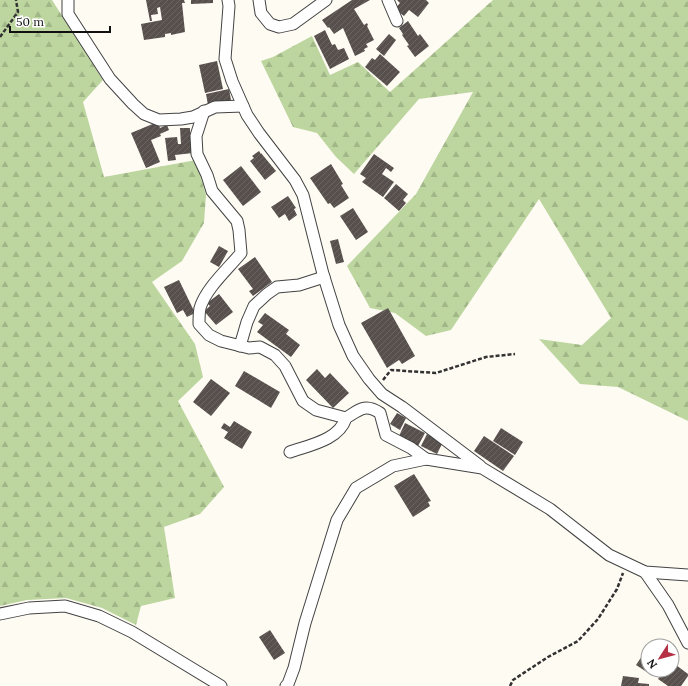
<svg xmlns="http://www.w3.org/2000/svg" width="688" height="686" font-family="Lora,serif">
  <style>
    .forest { fill: url(#forest-firs) }
    .building { fill: url(#building-hatch) }
    .lines { fill: none; stroke-linecap: round; stroke-linejoin: round }
    .street-casing { stroke: #434343; stroke-width: 13 }
    .path { stroke: #323232; stroke-width: 2.5; stroke-dasharray: 4 2; stroke-linecap: butt }
    .street { stroke: #fff; stroke-width: 11 }
  </style>
  <defs>
    <pattern id="forest-firs" width="22" height="20" patternUnits="userSpaceOnUse"><rect width="22" height="20" fill="#bdd69f"/><path d="M5 1l3.5 6h-7zM16 11l3.5 6h-7z" fill="#a1b788"/></pattern>
    <pattern id="building-hatch" width="6" height="6" patternUnits="userSpaceOnUse"><rect width="6" height="6" fill="#57504d"/><path d="M-1 1l2-2M0 6l6-6M5 7l2-2" fill="none" stroke="#6a6562"/></pattern>
  </defs>
  <rect width="100%" height="100%" fill="#fefbf3"/>
  <g class="forest">
    <path d="M0,0H52L103,80L83,102L104,177L196,160L206,195L204,223L182,261L152,282L195,344L203,377L178,401L224,487L200,514L164,527L175,598L141,606L136,625L102,608L66,598L27,600L0,606Z"/>
    <path d="M493,0H688V421L618,387L580,384L539,339L582,345L611,318L539,199L451,330L426,336L395,313L370,308L347,266L416,194L473,92L419,99L354,174L336,157L317,133L293,127L261,61L273,57L312,36L330,75L358,62L390,92Z"/>
  </g>
  <g class="building">
    <path d="M146,0H184L185,3H182L185,32L171,35V33L165,34V37L144,40L141,24L162,20L160,7L157,8L158,14L151,15L152,21H150Z"/>
    <path d="M191,0H213V3L191,4Z"/>
    <path d="M352,0H370L354,9L364,25L367,23L368,25L367,26L374,40L366,44L368,47L364,49L365,51L355,56L343,28L334,34L329,27L328,28L322,20Z"/>
    <path d="M397,0H426L429,3L418,17L409,10L404,16L395,9L400,3Z"/>
    <path d="M408,21L418,36L420,34L429,46L415,57L407,46L409,45L402,35L403,34L399,28Z"/>
    <path d="M325,30L332,45L335,44L338,50L344,48L349,59L330,69L314,36Z"/>
    <path d="M389,34L396,40L384,56L376,49Z"/>
    <path d="M380,54L400,72L387,86L365,67L372,58L375,60Z"/>
    <path d="M217,61L223,89L205,93L199,65Z"/>
    <path d="M229,89L231,100L208,105L206,94Z"/>
    <path d="M155,123H158L160,128L167,125L169,130L160,134L161,136L151,140L160,162L146,168L131,133Z"/>
    <path d="M180,128H190V133L192,132L193,153L175,155L176,160L168,161L165,138L177,137L178,144H181Z"/>
    <path d="M259,151L261,154V153L276,171L265,180L250,161L254,158L252,156Z"/>
    <path d="M374,154L394,168L391,172L386,168L382,174L394,182L383,197L362,182L366,178L360,174Z"/>
    <path d="M331,164L343,184L341,185L349,198L334,208L330,203L328,204L310,178Z"/>
    <path d="M241,166L261,192L243,206L223,180Z"/>
    <path d="M396,184L408,194L403,200L406,203L399,211L384,198Z"/>
    <path d="M288,196L296,208L294,209L297,215L289,221L285,214L279,218L271,207Z"/>
    <path d="M353,208L368,232L356,240L340,216Z"/>
    <path d="M338,239L344,262L336,264L330,241Z"/>
    <path d="M219,246L228,251L219,267L210,262Z"/>
    <path d="M255,257L272,282L253,296L249,291L253,289L238,269Z"/>
    <path d="M179,280L195,313L187,317L183,310L177,313L164,287Z"/>
    <path d="M219,294L233,312L216,325L204,311L210,306L207,303Z"/>
    <path d="M388,308L415,356L402,364L399,360L387,368L361,323Z"/>
    <path d="M265,313L289,330L286,334L300,345L291,357L257,332L263,325L258,322Z"/>
    <path d="M317,369L325,378L330,373L349,393L333,408L306,380Z"/>
    <path d="M244,371L280,392L271,408L235,386Z"/>
    <path d="M211,379L230,393L211,416L193,402Z"/>
    <path d="M397,413L406,418L400,430L390,424Z"/>
    <path d="M234,421L252,432L242,449L224,438L228,432L221,428L224,423L230,427Z"/>
    <path d="M405,423L425,433L418,446L399,436Z"/>
    <path d="M501,428L523,442L515,455L493,441Z"/>
    <path d="M427,434L443,442L437,454L421,446Z"/>
    <path d="M484,436L514,456L503,471L474,451Z"/>
    <path d="M414,474L431,501L428,502L430,506L413,517L394,486Z"/>
    <path d="M270,630L285,653L274,660L259,637Z"/>
    <path d="M644,653L648,656V670H656L653,676L636,665Z"/>
    <path d="M672,662L688,674V676L681,686H668L658,679L664,670H672Z"/>
    <path d="M623,676L639,678L638,683L649,684V686H621Z"/>
  </g>
  <g class="lines">
    <g class="street-casing">
      <g id="street">
        <path d="M68,0V14L110,79L133,104L144,114L159,120L181,119L193,117L215,107L243,106"/>
        <path d="M228,0L229,6L225,59L232,81L247,115L259,133L295,180L303,195L323,274L339,325L353,356L369,379L382,394L402,407L480,466"/>
        <path d="M259,0L261,13L270,24L279,27L293,24L326,0"/>
        <path d="M388,0L397,21"/>
        <path d="M204,111L196,136L197,154L207,175L212,191L237,221L239,230L241,253C228,269 206,288 200,308C199,313 199,319 199,324L209,335L221,341L249,348L260,347L275,355L285,366L303,401L316,410L346,418"/>
        <path d="M240,346L247,322L254,306L267,294L277,287L299,285L324,277"/>
        <path d="M290,452C310,445 339,440 346,418C359,410 365,403 380,413L386,435L411,448L426,459"/>
        <path d="M645,572L668,605L688,643"/>
        <path d="M0,614L29,608L65,606L99,616L132,632L221,686"/>
        <path d="M286,686L288,684L294,668L305,623L337,520L356,488L393,466L426,459L482,468L550,509L609,555L645,572L688,575"/>
      </g>
    </g>
    <g class="path">
      <path d="M0,37L18,12L16,0"/>
      <path d="M383,380L391,370L436,373L486,357L515,354"/>
      <path d="M510,686L513,680L548,657L578,641L598,619L617,589L623,573"/>
    </g>
    <use href="#street" class="street"/>
  </g>
  <g transform="translate(660 658) rotate(234)"><circle r="19" fill="#ffffff" stroke="#9f9f9f"/>
  <path d="M0-3L7 15L0 10L-7 15Z" fill="#b53245"/>
  <text y="-6" font-size="11" font-weight="bold" text-anchor="middle" fill="#101010">N</text>
  </g>
  <path d="M10 26v6h100v-6" fill="none" stroke="#101010" stroke-width="2"/>
  <text x="16" y="26" font-size="12" fill="#101010" stroke="#ffffff" stroke-width="3" paint-order="stroke">50 m</text>
</svg>
